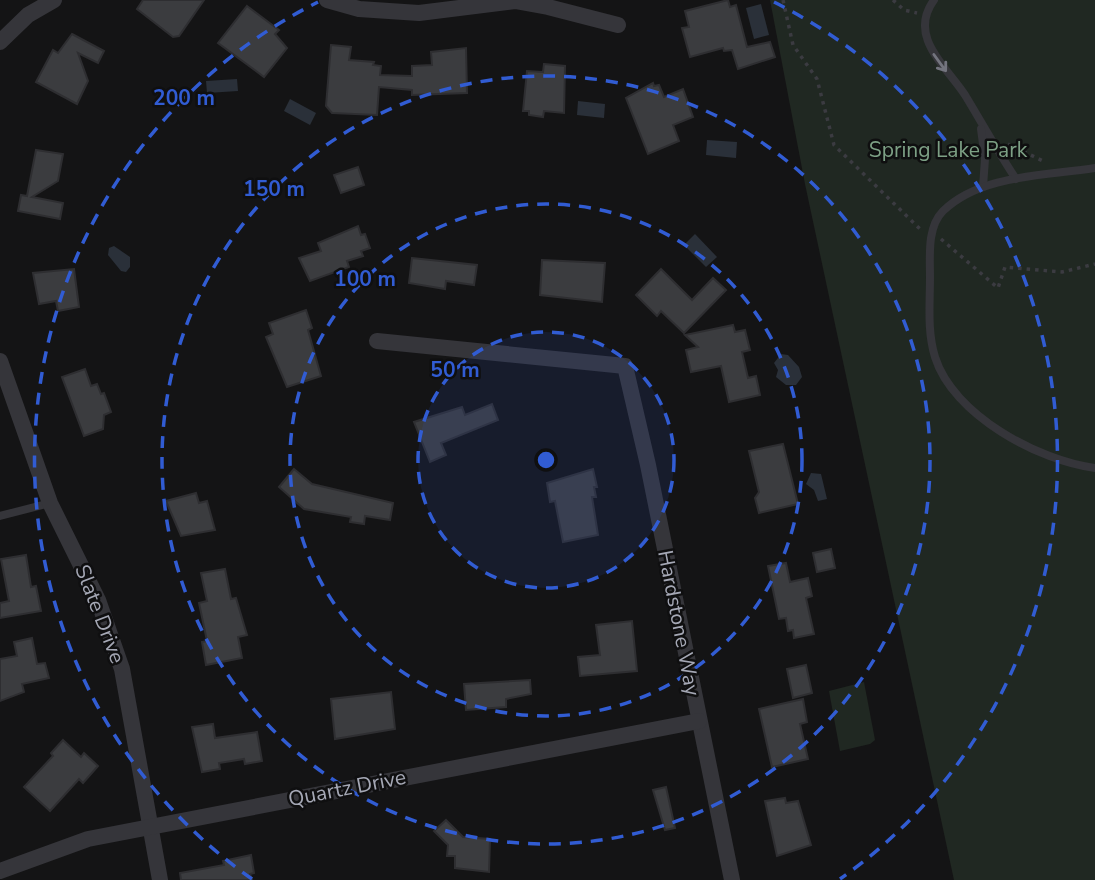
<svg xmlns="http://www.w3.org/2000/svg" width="1095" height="880" font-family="'Nunito Sans',sans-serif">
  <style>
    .green { fill: #202822 }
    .water { fill: #2a3039 }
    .building { fill: #3b3c3f; stroke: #2e2e31; stroke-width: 2 }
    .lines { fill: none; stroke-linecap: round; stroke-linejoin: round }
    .path { stroke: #3b3b41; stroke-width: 3.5; stroke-dasharray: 3.5 5; stroke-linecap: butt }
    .service { stroke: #35353a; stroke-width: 8 }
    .minor { stroke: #35353a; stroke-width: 16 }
    .oneway { stroke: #73747e }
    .ring { fill: none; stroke: #315cd3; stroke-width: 3.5; stroke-dasharray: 12 9 }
    .labels { text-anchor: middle; stroke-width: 5; stroke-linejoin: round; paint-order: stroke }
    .park-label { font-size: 21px; fill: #7da085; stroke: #0f0f10 }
    .street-label { font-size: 21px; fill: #a5a8b5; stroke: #0f0f10 }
    .centre { fill: #315cd3; stroke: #0f0f10; stroke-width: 3.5 }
    .ring-label { font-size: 21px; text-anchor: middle; font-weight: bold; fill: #315cd3; stroke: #0f0f10; stroke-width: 5; stroke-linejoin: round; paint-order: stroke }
  </style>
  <rect width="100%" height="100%" fill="#141415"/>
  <g class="green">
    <path d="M770,0H1095V880H954L805,184Z"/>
    <path d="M864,682L875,740L870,744L840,751L829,691Z"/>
  </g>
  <g class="water">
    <path d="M761,4L769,35L754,39L746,8Z"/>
    <path d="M237,79L238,91L207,93L206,81Z"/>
    <path d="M290,99L316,113L310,125L284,111Z"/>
    <path d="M578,101L605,104L604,118L577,115Z"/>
    <path d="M707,140L737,142L736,158L706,155Z"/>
    <path d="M695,234L717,257L706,267L684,245Z"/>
    <path d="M114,246L130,257V267L126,272L121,271L108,255L109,248Z"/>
    <path d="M781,354L788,355L799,367L802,377L796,385H786L776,377L778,370L774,363Z"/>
    <path d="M811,473L821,474L827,499L818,501L814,490L806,484Z"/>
  </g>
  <g class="building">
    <path d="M143,0H204L179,36L173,37L137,9Z"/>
    <path d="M728,0L730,7L736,5L747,47L770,42L775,57L738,69L732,50L724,51L723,48L690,57L682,28L689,27L685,11Z"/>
    <path d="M247,6L279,30L275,34L287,48L264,77L218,43Z"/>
    <path d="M72,34L104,51L98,63L78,53L88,81L77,104L36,82L53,50L58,53Z"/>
    <path d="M331,45L351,47L349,60L374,62L373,65L381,66L380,75L412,76V66L432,65L431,52L466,48L467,93L412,95V90L379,87L377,115L332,113L326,106Z"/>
    <path d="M544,64L565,66L564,113L544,111L543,117L529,115V111H523L527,71L543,72Z"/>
    <path d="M653,83L654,86L659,85L664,97L683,89L693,117L673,125L679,141L648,154L626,98Z"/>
    <path d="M36,150L63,154L58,181L32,197L63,203L60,219L18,211L21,195L27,196Z"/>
    <path d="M358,167L364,185L341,193L334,175Z"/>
    <path d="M358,226L361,235L365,234L370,248L361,251L363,256L347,261L349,267L310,281L299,258L321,251L318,243Z"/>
    <path d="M412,258L477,265L474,285L446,281L445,289L409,283Z"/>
    <path d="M542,260L605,263L602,302L540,295Z"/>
    <path d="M74,269L79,307L58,311L56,301L39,304L33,273Z"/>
    <path d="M661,269L692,300L713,278L726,290L684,333L661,311L657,316L636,295Z"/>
    <path d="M306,310L312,328L308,330L321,376L287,387L266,337L273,334L269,323Z"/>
    <path d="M733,325L735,332L745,330L750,350L742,352L748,378L756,376L760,395L729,402L721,366L691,372L686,350L698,347L685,335Z"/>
    <path d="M85,369L91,386L97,384L101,394L104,393L111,412L104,415L103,429L84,436L62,377Z"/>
    <path d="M492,404L498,420L441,443L446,455L430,462L414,422L462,407L465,415Z"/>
    <path d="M783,444L798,504L759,513L755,498L759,492L749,451Z"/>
    <path d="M294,469L312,484L393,503L390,520L365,516L364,524L350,522L351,517L304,509L279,487Z"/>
    <path d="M593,469L597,487H594L596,497H592L598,535L563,542L555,501L550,502L547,483Z"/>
    <path d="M196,493L199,503L207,501L215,530L181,536L166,501Z"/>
    <path d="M831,549L835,568L817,572L813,553Z"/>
    <path d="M26,555L31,587L36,586L41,611L0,618V603L9,601L1,559Z"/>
    <path d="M786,563L790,582L808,578L812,596L806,598L814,634L794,638L793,630L788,631L786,618L779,619L768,566Z"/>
    <path d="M225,569L231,599L236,598L247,635L238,637L242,658L206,665L202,642L207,641L199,603L207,601L201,573Z"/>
    <path d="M632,621L637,671L580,676L578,657L600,655L596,625Z"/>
    <path d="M32,638L37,664L45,663L49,678L22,684L24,692L0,701V659L17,656L14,642Z"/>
    <path d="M806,665L812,693L793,698L787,669Z"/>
    <path d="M530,680L531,694L506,699V707L466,710L464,684Z"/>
    <path d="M391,692L395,729L335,739L331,699Z"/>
    <path d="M803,699L807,722L800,724L808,759L772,767L759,709Z"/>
    <path d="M213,724L215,738L257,732L262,761L245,764L244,759L219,763L220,769L202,772L192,727Z"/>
    <path d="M63,740L81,757L84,753L98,766L83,783L79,779L50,811L24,787L53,756L51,753Z"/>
    <path d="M666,787L675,828L665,830L653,790Z"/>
    <path d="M785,798L786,803L798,801L811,845L777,856L765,801Z"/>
    <path d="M446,820L463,837L490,839L489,872L455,868V856H447L448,845L434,831Z"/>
    <path d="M251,855L254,873L250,874L252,880H181L180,873L224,865L223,861Z"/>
  </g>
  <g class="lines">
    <g class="path">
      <path d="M783,0L793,45L817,79L834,145L921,230"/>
      <path d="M893,0L904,10L917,13"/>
      <path d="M1008,144L1045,162"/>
      <path d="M941,239L998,288L1005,267L1062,272L1095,264"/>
    </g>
    <g class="service">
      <path d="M934,0C907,37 947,67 965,95C982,123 998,152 1016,179"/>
      <path d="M981,129L985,159L983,187"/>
      <path d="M1095,168C1046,176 981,174 943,211C927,227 930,256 930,277C930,304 927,331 935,357C953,415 1039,461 1095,468"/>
      <path d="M0,516L50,503"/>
    </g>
    <g class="minor">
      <path d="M327,0L359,9L419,13L515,1L548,7L618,25"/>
      <path d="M0,42L28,15L54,0"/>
      <path d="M377,341L625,366L648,465L732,880"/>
      <path d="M0,361L50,503L98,600L122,669L160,880"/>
      <path d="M0,871L88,839L699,721"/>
    </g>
  </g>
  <defs><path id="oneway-shaft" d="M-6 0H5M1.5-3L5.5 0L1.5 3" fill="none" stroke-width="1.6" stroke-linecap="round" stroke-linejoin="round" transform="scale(1.75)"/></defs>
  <use class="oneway" href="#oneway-shaft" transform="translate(940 63) rotate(54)"/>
  <circle cx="546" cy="460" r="128" fill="#315cd3" fill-opacity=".12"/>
  <g class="ring">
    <circle cx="546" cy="460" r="128"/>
    <circle cx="546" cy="460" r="256"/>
    <circle cx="546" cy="460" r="384"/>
    <path d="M252 879A512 512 0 0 1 318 2M774 2A512 512 0 0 1 840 879"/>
  </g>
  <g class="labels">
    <g class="park-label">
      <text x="948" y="157">Spring Lake Park</text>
    </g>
    <g class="street-label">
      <text transform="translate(100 614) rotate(69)" y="7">Slate Drive</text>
      <text transform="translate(679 623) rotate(79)" y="7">Hardstone Way</text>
      <text transform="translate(347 788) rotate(-11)" y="7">Quartz Drive</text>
    </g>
  </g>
  <circle cx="546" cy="460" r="10" class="centre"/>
  <g class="ring-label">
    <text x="184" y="105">200 m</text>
    <text x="274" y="196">150 m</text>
    <text x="365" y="286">100 m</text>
    <text x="455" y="377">50 m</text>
  </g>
</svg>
